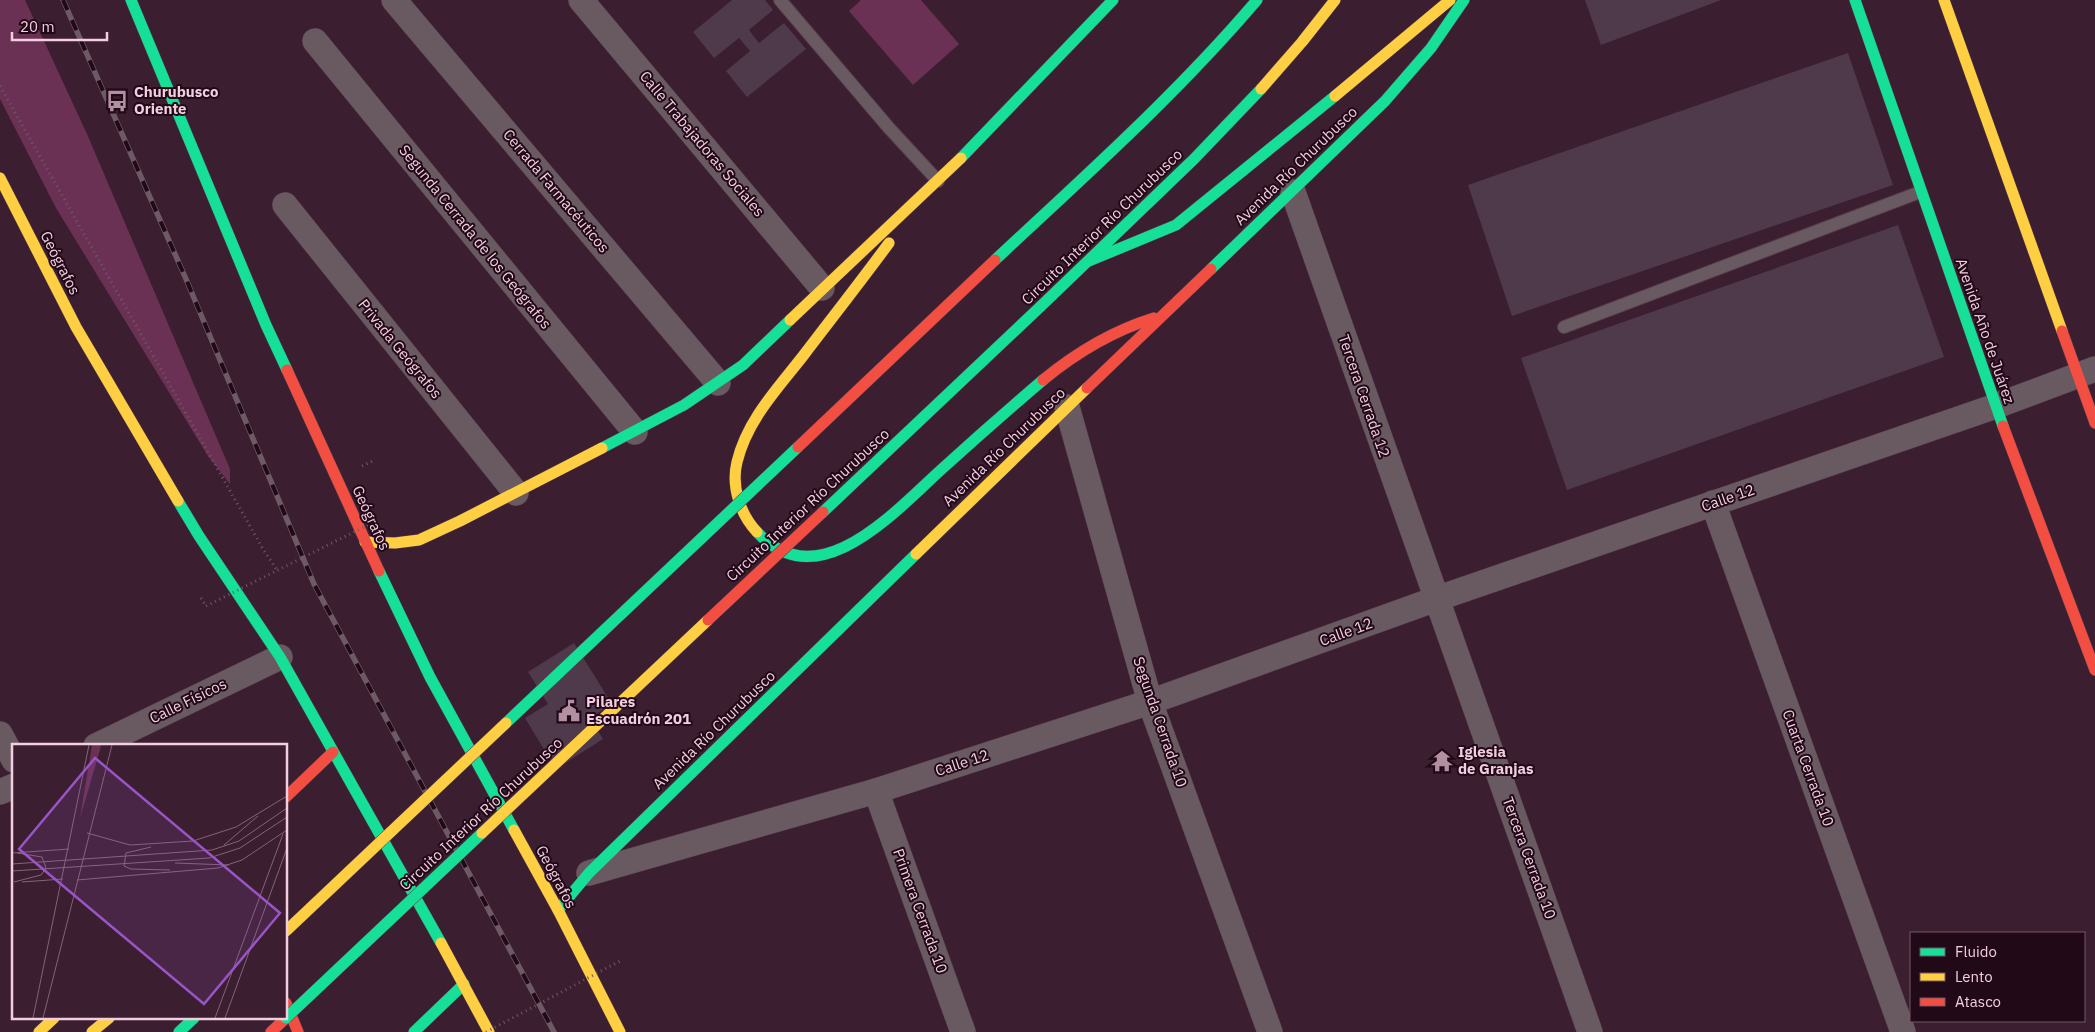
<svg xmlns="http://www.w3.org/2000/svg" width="2095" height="1032" font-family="'IBM Plex Sans',sans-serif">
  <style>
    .green { fill: #6b3154 }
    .building { fill: #4f3a4b }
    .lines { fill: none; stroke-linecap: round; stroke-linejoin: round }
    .lane-casing { stroke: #563d4b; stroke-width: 14 }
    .street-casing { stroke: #563d4b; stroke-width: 26 }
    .fast-casing { stroke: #563d4b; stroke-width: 12 }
    .slow-casing { stroke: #563d4b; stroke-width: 12 }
    .jam-casing { stroke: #563d4b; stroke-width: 12 }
    .path { stroke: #6d5b66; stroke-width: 3; stroke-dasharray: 1 4; stroke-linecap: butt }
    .lane { stroke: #695a62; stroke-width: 12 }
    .street { stroke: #695a62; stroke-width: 25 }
    .fast { stroke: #16e098; stroke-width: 11 }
    .slow { stroke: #ffcf43; stroke-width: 11 }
    .jam { stroke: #f24e42; stroke-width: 11 }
    .rail-casing { stroke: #6d5a65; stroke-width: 5.5 }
    .rail { stroke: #210917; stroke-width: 4; stroke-dasharray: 11; stroke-linecap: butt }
    .fast-bridge-casing { stroke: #563d4b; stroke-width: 12; stroke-linecap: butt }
    .slow-bridge-casing { stroke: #563d4b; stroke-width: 12; stroke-linecap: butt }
    .jam-bridge-casing { stroke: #563d4b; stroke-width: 12; stroke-linecap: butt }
    .path-bridge { stroke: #6d5b66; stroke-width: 3; stroke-dasharray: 1 4; stroke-linecap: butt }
    .fast-bridge { stroke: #16e098; stroke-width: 11 }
    .slow-bridge { stroke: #ffcf43; stroke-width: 11 }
    .jam-bridge { stroke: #f24e42; stroke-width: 11 }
    .labels { text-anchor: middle; stroke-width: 4; stroke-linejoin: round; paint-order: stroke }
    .poi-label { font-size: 15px; font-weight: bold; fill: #f2cee0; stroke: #210917; text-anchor: start }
    .street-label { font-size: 15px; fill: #f2cee0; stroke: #210917 }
    .inset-road { fill: none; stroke: #846476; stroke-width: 1 }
    .view { fill: #9954c7; fill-opacity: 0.15; stroke: #9954c7; stroke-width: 2.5 }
    .inset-edge { fill: none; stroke: #f2cee0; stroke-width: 2.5 }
  </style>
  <rect width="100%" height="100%" fill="#3b1e30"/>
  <g class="green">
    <path d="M0,0H25L87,134L230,469V484L208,456L56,208L0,99Z"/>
    <path d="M861,0H921L959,44L913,85L849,11Z"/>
  </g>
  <g class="building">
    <path d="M732,0H765L773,10L749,30L759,43L784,23L806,49L747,97L726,71L750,51L739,38L714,58L693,32Z"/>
    <path d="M1585,0H1721L1601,45Z"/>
    <path d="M1848,53L1893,185L1512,316L1468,185Z"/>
    <path d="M1898,225L1944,357L1567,490L1521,358Z"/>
    <path d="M574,643L612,704L590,718L603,739L556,769L525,718L548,704L528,672Z"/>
  </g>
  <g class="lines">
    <g class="lane-casing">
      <g id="lane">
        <path d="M780,0L889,128L938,181"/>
        <path d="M1564,327L1920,192"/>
      </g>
    </g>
    <g class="street-casing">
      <g id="street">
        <path d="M394,0L718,383"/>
        <path d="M581,0L822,288"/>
        <path d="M315,41L635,432"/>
        <path d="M1293,192L1590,1032"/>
        <path d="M285,205L516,493"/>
        <path d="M1067,407L1150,702L1270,1032"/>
        <path d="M1713,503L1903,1032"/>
        <path d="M0,734L14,760"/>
        <path d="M96,746L280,657"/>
        <path d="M876,791L963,1032"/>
        <path d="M0,792L14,786"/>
        <path d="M589,873L876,791L1150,702L1436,599L1996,406L2095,369"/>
      </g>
    </g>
    <g class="fast-casing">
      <g id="fast">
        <path d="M131,0L266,325L287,370"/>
        <path d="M1855,0L2003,426"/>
        <path d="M961,158L1113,0"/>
        <path d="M995,260C1085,176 1177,94 1257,0"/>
        <path d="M1089,261L1176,225L1335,96"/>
        <path d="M1211,269L1385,101L1431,48L1464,0"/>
        <path d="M1040,307L1194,159L1261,89"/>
        <path d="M602,448L684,405L743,365L790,320"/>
        <path d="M178,501L199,536L280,657L441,943"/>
        <path d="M757,532C819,600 897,509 943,468C976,438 1009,409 1043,380"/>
        <path d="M379,571L430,677L514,830"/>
        <path d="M558,910L589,873L916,554"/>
        <path d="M179,1032L194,1018"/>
        <path d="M414,1032L464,984"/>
      </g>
    </g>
    <g class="slow-casing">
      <g id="slow">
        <path d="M1944,0L2062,331"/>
        <path d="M1261,89L1302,42L1335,0"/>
        <path d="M1335,96L1450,0"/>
        <path d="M0,178L76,327L178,501"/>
        <path d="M790,320L961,158"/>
        <path d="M757,532C740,514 731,486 737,462C747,420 778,388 803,356C832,318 861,281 889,243"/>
        <path d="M365,542L395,543L419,540L460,521L602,448"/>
        <path d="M916,554L1087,388"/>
        <path d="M514,830L558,910L620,1032"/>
        <path d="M441,943L489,1032"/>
        <path d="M39,1032L54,1018"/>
        <path d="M92,1032L109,1018"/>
      </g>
    </g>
    <g class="jam-casing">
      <g id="jam">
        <path d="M2062,331L2095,423"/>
        <path d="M287,370L379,571"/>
        <path d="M1043,380C1077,352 1112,331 1154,318"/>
        <path d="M1087,388L1211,269"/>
        <path d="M2003,426L2095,670"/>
        <path d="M286,797L333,752"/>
        <path d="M286,1003L298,1032"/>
        <path d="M271,1032L286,1018"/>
      </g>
    </g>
    <g class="path">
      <path d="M0,86L263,549L277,570"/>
      <path d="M362,466L375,460"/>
      <path d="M201,598L206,606"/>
    </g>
    <use href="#lane" class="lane"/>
    <use href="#street" class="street"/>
    <use href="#fast" class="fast"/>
    <use href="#slow" class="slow"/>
    <use href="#jam" class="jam"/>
    <g class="rail-casing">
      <path id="rail" d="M63,0L186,279L314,584L554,1032"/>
    </g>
    <use href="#rail" class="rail"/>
    <g class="fast-bridge-casing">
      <g id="fast-bridge">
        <path d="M823,512L1040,307"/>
        <path d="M506,723L798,447"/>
        <path d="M286,1018L482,833"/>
      </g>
    </g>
    <g class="slow-bridge-casing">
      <g id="slow-bridge">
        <path d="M482,833L708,620"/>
        <path d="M286,931L506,723"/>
      </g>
    </g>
    <g class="jam-bridge-casing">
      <g id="jam-bridge">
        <path d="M798,447L995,260"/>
        <path d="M708,620L823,512"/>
      </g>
    </g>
    <g class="path-bridge">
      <path d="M206,606L378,520"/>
      <path d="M486,1032L620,961"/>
    </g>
    <use href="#fast-bridge" class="fast-bridge"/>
    <use href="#slow-bridge" class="slow-bridge"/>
    <use href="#jam-bridge" class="jam-bridge"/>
  </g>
  <defs>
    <g id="bus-bare" transform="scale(1.725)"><path d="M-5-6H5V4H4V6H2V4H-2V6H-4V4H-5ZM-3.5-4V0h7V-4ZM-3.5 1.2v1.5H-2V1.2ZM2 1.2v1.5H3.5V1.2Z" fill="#b290a2" stroke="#210917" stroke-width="2.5" paint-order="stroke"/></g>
    <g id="civic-bare" transform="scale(1.725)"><path d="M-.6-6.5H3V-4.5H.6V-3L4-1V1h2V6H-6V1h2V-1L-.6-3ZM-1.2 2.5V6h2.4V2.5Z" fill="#b290a2" stroke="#210917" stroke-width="2.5" paint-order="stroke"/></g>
    <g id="temple-bare" transform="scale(1.725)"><path d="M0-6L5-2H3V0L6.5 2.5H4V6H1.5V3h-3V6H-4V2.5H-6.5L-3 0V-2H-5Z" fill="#b290a2" stroke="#210917" stroke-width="2.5" paint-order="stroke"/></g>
  </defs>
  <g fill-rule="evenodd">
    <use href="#bus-bare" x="117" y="101"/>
    <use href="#civic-bare" x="569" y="711"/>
    <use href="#temple-bare" x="1442" y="761"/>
  </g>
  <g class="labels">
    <g class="poi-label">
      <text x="134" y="97">Churubusco<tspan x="134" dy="17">Oriente</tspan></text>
      <text x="586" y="707">Pilares<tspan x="586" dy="17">Escuadrón 201</tspan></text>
      <text x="1458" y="757">Iglesia<tspan x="1458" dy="17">de Granjas</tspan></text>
    </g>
    <g class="street-label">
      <text transform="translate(702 144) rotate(50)" y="5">Calle Trabajadoras Sociales</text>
      <text transform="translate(1296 166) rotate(-44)" y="5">Avenida Río Churubusco</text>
      <text transform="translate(556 191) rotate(50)" y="5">Cerrada Farmacéuticos</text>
      <text transform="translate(1102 227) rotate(-44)" y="5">Circuito Interior Río Churubusco</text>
      <text transform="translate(475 237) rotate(51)" y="5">Segunda Cerrada de los Geógrafos</text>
      <text transform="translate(60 263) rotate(63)" y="5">Geógrafos</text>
      <text transform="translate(1985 331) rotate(71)" y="5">Avenida Año de Juárez</text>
      <text transform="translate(400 349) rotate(51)" y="5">Privada Geógrafos</text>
      <text transform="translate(1364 396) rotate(71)" y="5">Tercera Cerrada 12</text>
      <text transform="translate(1004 447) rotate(-44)" y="5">Avenida Río Churubusco</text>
      <text transform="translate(1728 498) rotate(-19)" y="5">Calle 12</text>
      <text transform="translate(808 505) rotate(-43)" y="5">Circuito Interior Río Churubusco</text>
      <text transform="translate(371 518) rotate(65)" y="5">Geógrafos</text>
      <text transform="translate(1346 632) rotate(-20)" y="5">Calle 12</text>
      <text transform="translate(188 701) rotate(-26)" y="5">Calle Físicos</text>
      <text transform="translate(1160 722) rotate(71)" y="5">Segunda Cerrada 10</text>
      <text transform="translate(714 730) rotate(-44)" y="5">Avenida Río Churubusco</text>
      <text transform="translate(962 763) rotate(-18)" y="5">Calle 12</text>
      <text transform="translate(1808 768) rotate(70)" y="5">Cuarta Cerrada 10</text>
      <text transform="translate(481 814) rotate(-43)" y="5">Circuito Interior Río Churubusco</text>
      <text transform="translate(1529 858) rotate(70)" y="5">Tercera Cerrada 10</text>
      <text transform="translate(556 877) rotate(62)" y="5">Geógrafos</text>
      <text transform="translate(920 911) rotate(70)" y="5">Primera Cerrada 10</text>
    </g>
  </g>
  <g transform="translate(12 744)">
    <rect width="275" height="275" fill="#3b1e30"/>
    <path d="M80,1H89L88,6L68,74Z" fill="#6b3154"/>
    <path class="inset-road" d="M75,89L118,101L181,97L224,83L275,52M212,101L246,72M139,103L114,109L112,122L119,125L158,126M0,109L57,105M163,119L217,121M0,120L200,106L227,97L275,64M0,127L197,114L228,104L275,73M65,136L206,124L230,116L275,86M2,138L29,131L34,124L30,113L5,109M10,138L51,135M21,274L77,1M31,274L100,1M203,274L271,90M213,274L275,104"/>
    <path class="view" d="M83,14L268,169L192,260L7,105Z"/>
    <rect width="275" height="275" class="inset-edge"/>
  </g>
  <rect x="1910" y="932" width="175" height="90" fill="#210917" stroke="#755867"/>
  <rect x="1920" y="948" width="25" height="8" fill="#16e098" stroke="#755867"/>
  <text x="1955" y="957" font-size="15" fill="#f2cee0">Fluido</text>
  <rect x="1920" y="973" width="25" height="8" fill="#ffcf43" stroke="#755867"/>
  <text x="1955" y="982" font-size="15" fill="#f2cee0">Lento</text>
  <rect x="1920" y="998" width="25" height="8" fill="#f24e42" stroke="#755867"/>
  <text x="1955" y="1007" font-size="15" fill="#f2cee0">Atasco</text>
  <path d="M12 32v8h95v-8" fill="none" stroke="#f2cee0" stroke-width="2.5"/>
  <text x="20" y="32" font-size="15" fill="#f2cee0" stroke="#210917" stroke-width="4" paint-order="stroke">20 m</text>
</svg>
